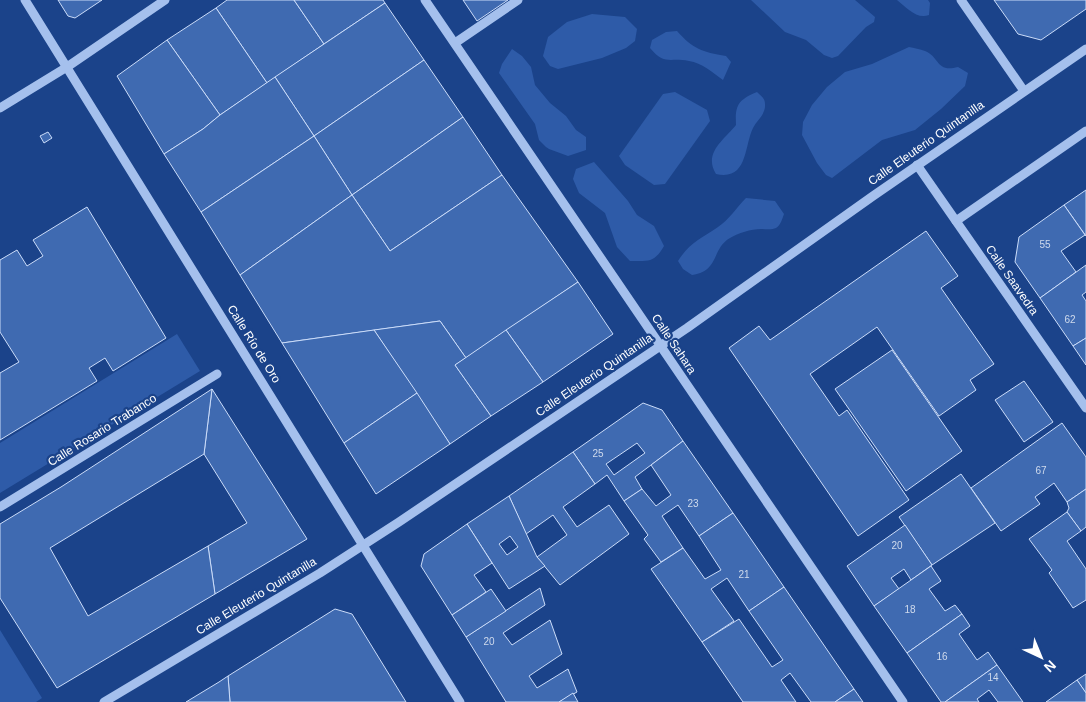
<svg xmlns="http://www.w3.org/2000/svg" width="1086" height="702" font-family="Helvetica,sans-serif">
  <style>
    .green { fill: #2e5ba8 }
    .building { fill: #3f6ab1; stroke: #cbdcf9; fill-rule: evenodd }
    .lines { fill: none; stroke-linecap: round; stroke-linejoin: round }
    .minor { stroke: #a5c0ed; stroke-width: 9 }
    .labels { text-anchor: middle; stroke-width: 4.5; stroke-linejoin: round; paint-order: stroke }
    .number-label { font-size: 10px; fill: #cfdaec }
    .street-label { font-size: 12px; fill: #fff; stroke: #1b438a }
  </style>
  <rect width="100%" height="100%" fill="#1b438a"/>
  <g class="green">
    <path d="M751,0H855L875,17L874,22L866,27L838,56L832,58L824,55L806,40L785,32Z"/>
    <path d="M897,0H928L930,3L929,15C917,20 906,7 897,0Z"/>
    <path d="M592,14L625,17L637,29L635,41L626,48L602,58L558,69L550,66L543,56L548,37L567,22Z"/>
    <path d="M677,31C693,49 702,52 726,56L731,62L723,80C712,72 702,63 689,61C669,57 665,66 650,48L652,40L666,32Z"/>
    <path d="M909,47C914,48 920,49 925,51C940,57 936,73 958,67L968,73L965,86L941,109L915,130L882,140L832,178L826,175L817,163L802,135L803,122L812,105L827,87L845,72L872,64Z"/>
    <path d="M512,49L522,56L531,67L535,85L550,103L566,116L576,130L586,137V150L568,156L549,149L546,147L539,140L535,124L499,73L502,64Z"/>
    <path d="M675,92L707,110L710,121L665,184L654,185L625,165L619,156L663,94Z"/>
    <path d="M757,92C761,96 765,98 765,104C766,114 757,120 753,128C744,146 748,181 716,174C703,153 724,140 736,125C735,105 738,100 757,92Z"/>
    <path d="M594,162L628,201L637,215L654,226L664,246C654,263 649,261 630,261L617,247L605,213L579,193L573,179L576,169Z"/>
    <path d="M746,198L775,201L784,214C782,219 781,225 776,228C772,230 765,229 761,229C751,229 738,233 730,238C711,249 720,271 692,275L683,269L678,261C690,242 701,239 718,227C729,220 737,207 746,198Z"/>
    <path d="M177,334L200,371L0,493V443Z"/>
    <path d="M0,630L42,698L36,702H0Z"/>
  </g>
  <g class="building">
    <path d="M58,0H102L75,18L68,16Z"/>
    <path d="M227,0H294L324,44L267,83L216,8Z"/>
    <path d="M294,0H383L385,3L324,44Z"/>
    <path d="M463,0H508L477,21Z"/>
    <path d="M994,0H1086V9L1041,40L1018,34Z"/>
    <path d="M385,3L424,60L314,136L275,77Z"/>
    <path d="M216,8L267,83L220,115L167,40Z"/>
    <path d="M167,40L220,115L203,129L164,154L117,76Z"/>
    <path d="M424,60L463,117L352,195L314,136Z"/>
    <path d="M275,77L314,136L201,212L164,154L203,129L220,115Z"/>
    <path d="M463,117L502,175L390,251L352,195Z"/>
    <path d="M48,132L52,138L44,143L40,136Z"/>
    <path d="M314,136L352,195L240,275L201,212Z"/>
    <path d="M502,175L578,282L466,358L440,321L282,343L240,275L352,195L390,251Z"/>
    <path d="M1086,190V236L1064,205Z"/>
    <path d="M1064,205L1085,235L1061,251L1076,272L1040,298L1015,262L1019,237Z"/>
    <path d="M87,207L166,338L113,371L105,358L89,368L97,381L0,440V373L19,362L0,332V260L17,250L27,266L43,256L33,240Z"/>
    <path d="M926,231L958,276L941,288L994,364L970,380L976,390L939,416L877,327L810,374L839,416L847,410L909,500L858,536L729,348L759,326L770,340Z"/>
    <path d="M1086,265V292L1082,295L1086,301V338L1073,346L1040,298Z"/>
    <path d="M578,282L613,334L543,382L506,330Z"/>
    <path d="M440,321L466,358L455,365L491,416L450,444L374,330Z"/>
    <path d="M374,330L417,393L344,443L282,343Z"/>
    <path d="M506,330L543,382L491,416L455,365Z"/>
    <path d="M1086,338V365L1073,346Z"/>
    <path d="M892,350L962,451L906,491L835,389Z"/>
    <path d="M1024,381L1053,422L1024,442L995,400Z"/>
    <path d="M212,389L307,539L215,594L208,546L247,523L204,454Z"/>
    <path d="M212,389L204,454L50,548L88,616L208,546L215,594L57,688L0,598V524L61,487Z"/>
    <path d="M417,393L450,444L376,494L344,443Z"/>
    <path d="M643,403L662,410L683,441L635,477L642,489L624,501L607,475L595,484L573,452ZM637,443L645,453L614,475L606,464Z"/>
    <path d="M1062,423L1086,457V489L1067,502L1054,483L1035,497L1040,504L1001,531L971,488Z"/>
    <path d="M683,441L733,513L699,536L678,505L662,516L683,548L661,562L644,539L648,535L624,501L642,489L656,506L671,495L651,465Z"/>
    <path d="M573,452L595,484L563,507L577,527L609,505L629,534L560,585L537,557L567,535L553,515L526,534L509,496Z"/>
    <path d="M961,474L995,523L932,565L899,517Z"/>
    <path d="M1086,489V527L1081,531L1067,512L1069,508L1067,502Z"/>
    <path d="M509,496L537,557L545,566L509,589L467,524ZM510,536L518,547L507,555L499,544Z"/>
    <path d="M1067,512L1081,531L1067,541L1086,569V600L1073,608L1049,573L1052,570L1029,539Z"/>
    <path d="M733,513L784,587L749,611L727,578L711,589L734,621L702,642L651,569L683,548L705,579L721,570L699,536Z"/>
    <path d="M467,524L492,563L474,575L486,592L452,615L421,566L424,554Z"/>
    <path d="M905,525L932,565L911,580L904,569L891,578L899,589L874,606L847,566Z"/>
    <path d="M931,566L941,581L929,589L945,611L955,605L962,614L907,653L874,606Z"/>
    <path d="M784,587L854,689L835,702H811L790,673L781,680L796,702H743L702,642L739,619L772,667L783,660L749,611Z"/>
    <path d="M540,588L545,605L503,633L512,645L550,620L562,654L529,676L537,688L568,669L577,692L559,702H506L466,637Z"/>
    <path d="M491,589L506,611L466,637L452,615Z"/>
    <path d="M335,609L352,614L406,702H230L228,676Z"/>
    <path d="M962,614L970,626L959,634L977,660L988,652L997,665L945,702H941L907,653Z"/>
    <path d="M997,665L1023,702H998L989,690L977,699L979,702H945Z"/>
    <path d="M1086,674V693L1077,680Z"/>
    <path d="M228,676L230,702H186L219,682Z"/>
    <path d="M1077,680L1086,693V702H1046Z"/>
    <path d="M854,689L863,702H835Z"/>
    <path d="M573,693L578,702H559Z"/>
  </g>
  <g class="lines">
    <g class="minor">
      <path d="M25,0L460,702"/>
      <path d="M425,0L903,702"/>
      <path d="M961,0L1024,91"/>
      <path d="M455,43L518,0"/>
      <path d="M0,108L67,67L165,0"/>
      <path d="M917,165L1086,408"/>
      <path d="M956,221L1086,131"/>
      <path d="M0,507L217,374"/>
      <path d="M104,702L320,573L399,522L687,328L873,196L1086,49"/>
    </g>
  </g>
  <g class="labels">
    <g class="number-label">
      <text x="1045" y="248">55</text>
      <text x="1070" y="323">62</text>
      <text x="598" y="457">25</text>
      <text x="1041" y="474">67</text>
      <text x="693" y="507">23</text>
      <text x="897" y="549">20</text>
      <text x="744" y="578">21</text>
      <text x="910" y="613">18</text>
      <text x="489" y="645">20</text>
      <text x="942" y="660">16</text>
      <text x="993" y="681">14</text>
    </g>
    <g class="street-label">
      <text transform="translate(926 143) rotate(-35)" y="4">Calle Eleuterio Quintanilla</text>
      <text transform="translate(1012 280) rotate(55)" y="4">Calle Saavedra</text>
      <text transform="translate(254 344) rotate(58)" y="4">Calle Río de Oro</text>
      <text transform="translate(674 344) rotate(56)" y="4">Calle Sahara</text>
      <text transform="translate(594 375) rotate(-34)" y="4">Calle Eleuterio Quintanilla</text>
      <text transform="translate(102 430) rotate(-32)" y="4">Calle Rosario Trabanco</text>
      <text transform="translate(256 596) rotate(-31)" y="4">Calle Eleuterio Quintanilla</text>
    </g>
  </g>
  <g transform="translate(1041 657) rotate(136)" stroke="#1b438a" stroke-width="4" paint-order="stroke">
  <path d="M0-4L9 19L0 12L-9 19Z" fill="#ffffff"/>
  <text y="-8" font-size="14" font-weight="bold" text-anchor="middle" fill="#ffffff">N</text>
  </g>
</svg>
